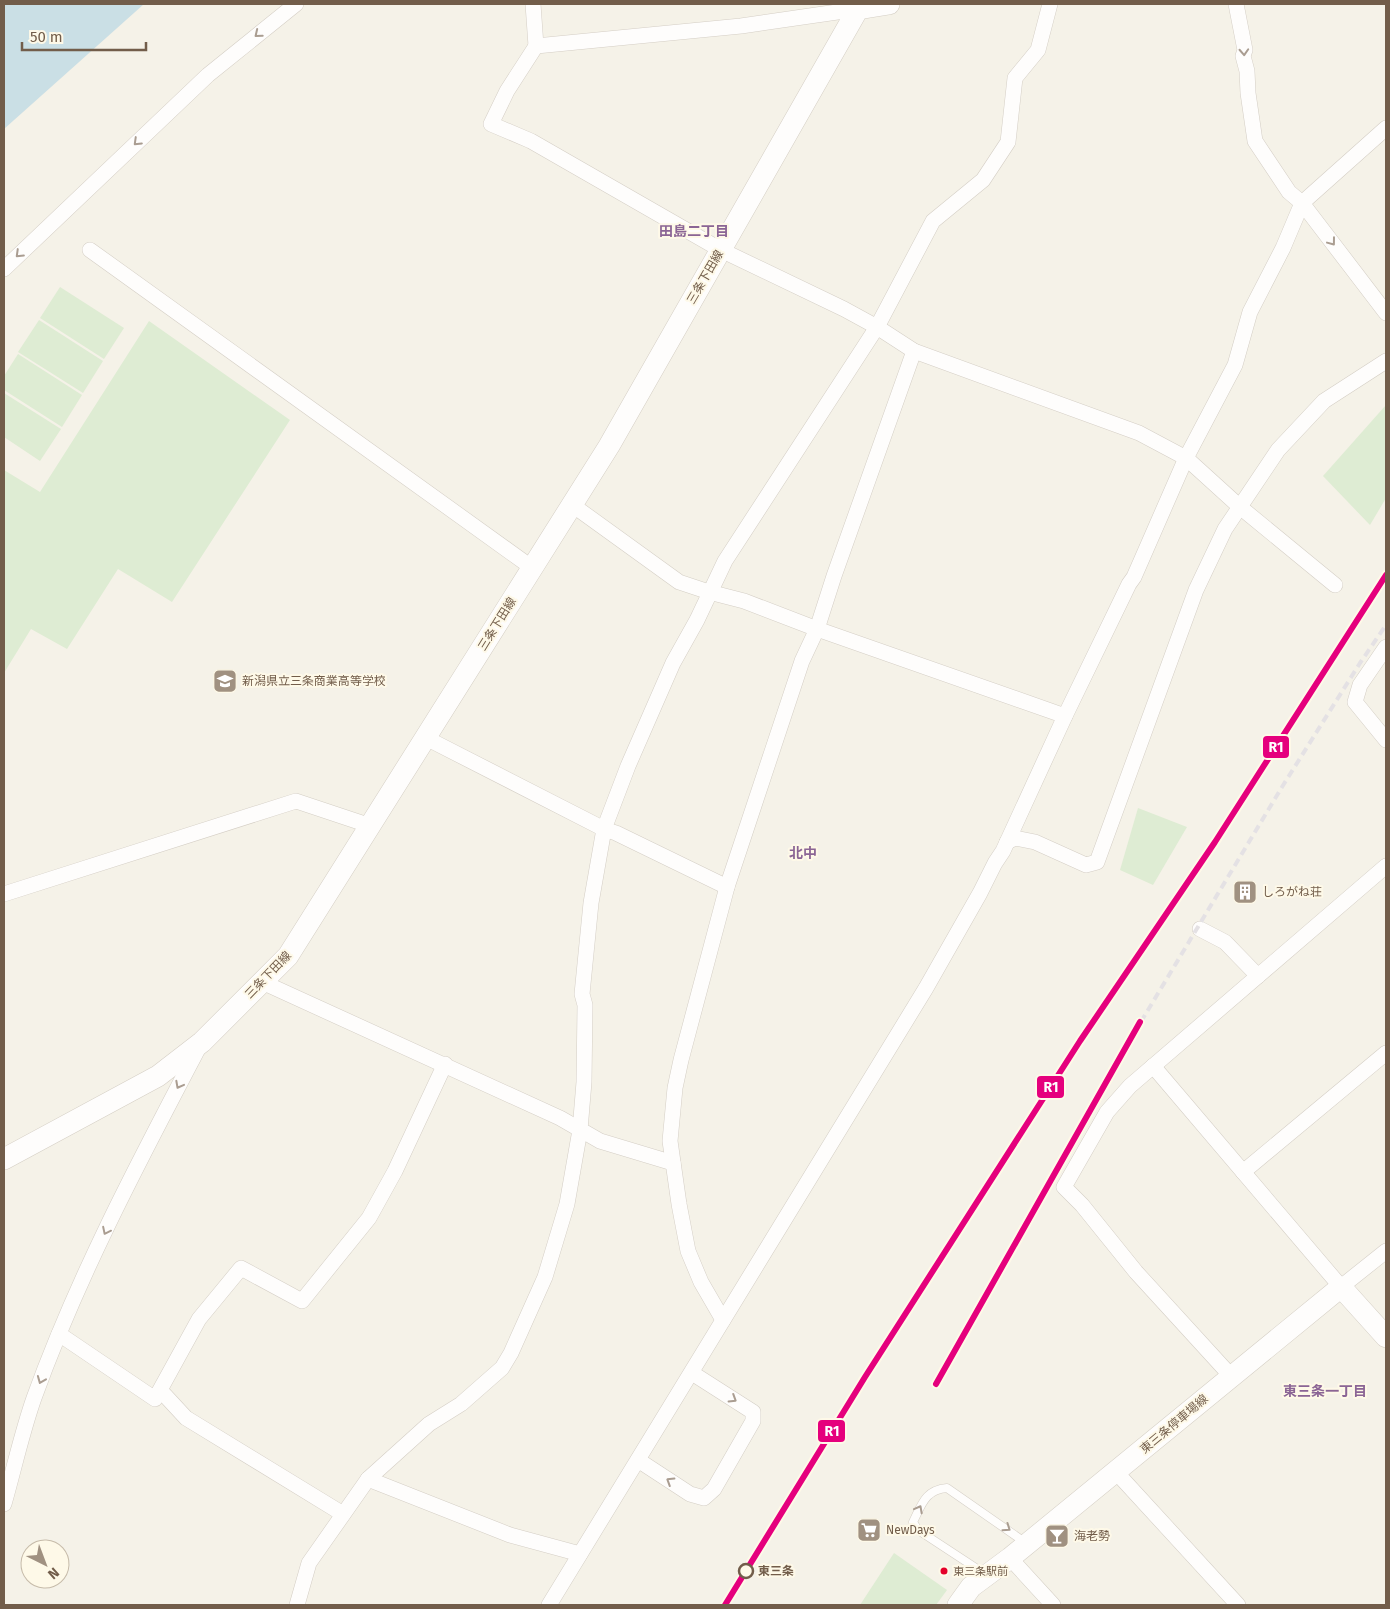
<svg xmlns="http://www.w3.org/2000/svg" width="1390" height="1609" font-family="'Fira Sans','Noto Sans JP',sans-serif">
  <style>
    .green { fill: #deecd3 }
    .water { fill: #cadfe5 }
    .lines { fill: none; stroke-linecap: round; stroke-linejoin: round }
    .service-casing { stroke: #d4cec5; stroke-width: 9 }
    .minor-casing { stroke: #d4cec5; stroke-width: 16 }
    .secondary-casing { stroke: #d4cec4; stroke-width: 22 }
    .service { stroke: #fefdfc; stroke-width: 8 }
    .minor { stroke: #fefdfc; stroke-width: 15 }
    .secondary { stroke: #fefdfc; stroke-width: 21 }
    .rail { stroke: #e4e1e4; stroke-width: 4; stroke-dasharray: 8 5; stroke-linecap: butt }
    .rail-1-casing { stroke: #fef9e8; stroke-width: 10 }
    .rail-1 { stroke: #e5007d; stroke-width: 6 }
    .oneway { stroke: #aa9d91 }
    .stop-dot { fill: #fef9e8; stroke: #725d4a; stroke-width: 2.5 }
    .bus-dot { fill: #e4002b; stroke: #fef9e8; stroke-width: 2 }
    .labels { text-anchor: middle; stroke-width: 4; stroke-linejoin: round; paint-order: stroke }
    .bus-label { font-size: 11px; fill: #725d4a; stroke: #fef9e8; text-anchor: start }
    .street-label { font-size: 12px; fill: #725d4a; stroke: #fef9e8 }
    .poi-label { font-size: 12px; fill: #725d4a; stroke: #fef9e8; text-anchor: start }
    .stop-label { font-size: 12px; font-weight: bold; fill: #725d4a; stroke: #fef9e8; text-anchor: start }
    .neighbourhood-label { font-size: 14px; font-weight: bold; fill: #8b6595; stroke: #fef9e8 }
    .line-badge { stroke: #fef9e8; stroke-width: 2 }
    .badge-label { font-size: 14px; text-anchor: middle; font-weight: bold; fill: #fff }
  </style>
  <rect width="100%" height="100%" fill="#f5f2e8"/>
  <g class="green">
    <path d="M60,287L124,328L104,359L40,318Z"/>
    <path d="M39,320L103,361L83,393L18,352Z"/>
    <path d="M149,321L290,420L172,602L118,569L67,649L31,629L4,673V470L40,492Z"/>
    <path d="M18,354L82,395L62,427L4,390V376Z"/>
    <path d="M4,393L61,429L40,461L4,437Z"/>
    <path d="M1386,405V498L1370,525L1323,476Z"/>
    <path d="M1138,808L1187,827L1153,885L1120,870Z"/>
    <path d="M894,1553L947,1590L936,1605H860Z"/>
  </g>
  <path class="water" d="M4,4H144L4,129Z"/>
  <g class="lines">
    <g class="service-casing">
      <path id="service" d="M985,1574L918,1530L913,1522C922,1504 925,1490 947,1488L1026,1543"/>
    </g>
    <g class="minor-casing">
      <g id="minor">
        <path d="M533,4L536,46"/>
        <path d="M1236,4L1245,50L1243,56L1247,71L1248,93L1255,141L1289,192L1302,203L1386,313"/>
        <path d="M858,9L741,26L536,46L507,91L491,124L531,141L721,250L844,309L877,327L914,351L1139,433L1186,458L1240,507L1335,585"/>
        <path d="M90,250L531,567"/>
        <path d="M4,269L208,75L296,4"/>
        <path d="M571,504L679,582L709,592L744,601L817,629L1065,716"/>
        <path d="M1386,647L1360,685L1355,702L1386,740"/>
        <path d="M426,738L604,829L616,833L727,887"/>
        <path d="M1007,842L1015,838L1035,842L1086,865L1097,862L1196,590L1225,529L1278,450L1324,401L1386,361"/>
        <path d="M4,894L296,801L371,826"/>
        <path d="M1200,929L1225,942L1258,976"/>
        <path d="M262,982L560,1118L600,1141L673,1163"/>
        <path d="M1153,1066L1341,1287L1386,1251"/>
        <path d="M1243,1172L1386,1053"/>
        <path d="M723,1320L701,1282L688,1251L679,1204L670,1141L675,1088L681,1060L727,887L802,661L817,629L834,576L914,351"/>
        <path d="M59,1334L155,1399L199,1319L241,1268L302,1301L369,1218L395,1171L445,1064"/>
        <path d="M1231,1376L1136,1272L1082,1205L1064,1187L1107,1112L1130,1086L1386,866"/>
        <path d="M161,1391L186,1418L343,1514"/>
        <path d="M638,1460L690,1494L704,1498L714,1489L753,1421V1412L692,1373"/>
        <path d="M1116,1472L1238,1605"/>
        <path d="M368,1479L510,1535L580,1554"/>
        <path d="M4,1504C14,1469 22,1432 34,1398C78,1276 139,1161 199,1047"/>
        <path d="M1010,1558L1053,1605"/>
        <path d="M297,1605L309,1563L368,1479L429,1424L461,1404L502,1368L511,1353L545,1277L567,1204L580,1130L584,1082L585,1005L582,994L591,903L604,829L628,766L673,663L697,620L725,561L877,327L933,221L983,180L1008,142L1015,78L1038,50L1050,4"/>
        <path d="M549,1605L926,988L980,893L995,863L1003,851L1065,716L1129,584L1134,577L1186,458L1235,365L1250,312L1283,248L1302,203L1386,128"/>
      </g>
    </g>
    <g class="secondary-casing">
      <g id="secondary">
        <path d="M4,1159L158,1076L202,1042L288,956L609,446L858,9L889,4"/>
        <path d="M958,1605L971,1587L1010,1558L1341,1287L1386,1337"/>
      </g>
    </g>
    <use href="#service" class="service"/>
    <use href="#minor" class="minor"/>
    <use href="#secondary" class="secondary"/>
    <path class="rail" d="M936,1384L1136,1030L1282,787L1360,663L1386,625"/>
    <g class="rail-1-casing">
      <g id="rail-1">
        <path d="M936,1384L1140,1022"/>
        <path d="M725,1605L865,1377L1080,1041L1215,842L1386,575"/>
      </g>
    </g>
    <use href="#rail-1" class="rail-1"/>
  </g>
  <defs><path id="oneway-chevron" d="M-2-3.5L2.5 0L-2 3.5" fill="none" stroke-width="1.6" stroke-linecap="round" stroke-linejoin="round" transform="scale(1.25)"/></defs>
  <g class="oneway">
    <use href="#oneway-chevron" transform="translate(258 34) rotate(141)"/>
    <use href="#oneway-chevron" transform="translate(1244 52) rotate(87)"/>
    <use href="#oneway-chevron" transform="translate(137 142) rotate(136)"/>
    <use href="#oneway-chevron" transform="translate(1332 242) rotate(53)"/>
    <use href="#oneway-chevron" transform="translate(19 254) rotate(136)"/>
    <use href="#oneway-chevron" transform="translate(179 1085) rotate(118)"/>
    <use href="#oneway-chevron" transform="translate(106 1231) rotate(116)"/>
    <use href="#oneway-chevron" transform="translate(41 1380) rotate(112)"/>
    <use href="#oneway-chevron" transform="translate(733 1399) rotate(32)"/>
    <use href="#oneway-chevron" transform="translate(670 1481) rotate(-148)"/>
    <use href="#oneway-chevron" transform="translate(919 1509) rotate(-62)"/>
    <use href="#oneway-chevron" transform="translate(1007 1528) rotate(35)"/>
  </g>
  <defs>
    <g id="school-square" transform="scale(1.25)"><rect x="-9" y="-9" width="18" height="18" rx="4" fill="#a09181" stroke="#fef9e8"/><path d="M0-5L7-2L0 1L-7-2ZM-4 1L0 2.5L4 1V4Q0 6-4 4Z" fill="#fff"/></g>
    <g id="building-square" transform="scale(1.25)"><rect x="-9" y="-9" width="18" height="18" rx="4" fill="#a09181" stroke="#fef9e8"/><path d="M-4-6H4V6H1V3H-1V6H-4ZM-2.5-4.3h1.7v1.8h-1.7ZM.8-4.3h1.7v1.8H.8ZM-2.5-1h1.7V.8h-1.7ZM.8-1h1.7V.8H.8Z" fill="#fff"/></g>
    <g id="supermarket-square" transform="scale(1.25)"><rect x="-9" y="-9" width="18" height="18" rx="4" fill="#a09181" stroke="#fef9e8"/><path d="M-6-5.5h2.5l.6 2H6L4.5 2H-2.5L-4.4-4H-6ZM-1.5 3.2a1.3 1.3 0 1 0 .1 0ZM3 3.2a1.3 1.3 0 1 0 .1 0Z" fill="#fff"/></g>
    <g id="bar-square" transform="scale(1.25)"><rect x="-9" y="-9" width="18" height="18" rx="4" fill="#a09181" stroke="#fef9e8"/><path d="M-6-5H6L.8 .8V4.5H3.5V6h-7V4.5H-.8V.8Z" fill="#fff"/></g>
  </defs>
  <g fill-rule="evenodd">
    <use href="#school-square" x="225" y="681"/>
    <use href="#building-square" x="1245" y="892"/>
    <use href="#supermarket-square" x="869" y="1530"/>
    <use href="#bar-square" x="1057" y="1536"/>
  </g>
  <circle class="stop-dot" cx="746" cy="1571" r="7"/>
  <circle class="bus-dot" cx="944" cy="1571" r="4.5"/>
  <g class="labels">
    <g class="bus-label">
      <text x="953" y="1575">東三条駅前</text>
    </g>
    <g class="street-label">
      <text transform="translate(705 277) rotate(-60)" y="4">三条下田線</text>
      <text transform="translate(497 624) rotate(-58)" y="4">三条下田線</text>
      <text transform="translate(268 975) rotate(-46)" y="4">三条下田線</text>
      <text transform="translate(1174 1424) rotate(-40)" y="4">東三条停車場線</text>
    </g>
    <g class="poi-label">
      <text x="242" y="685">新潟県立三条商業高等学校</text>
      <text x="1262" y="896">しろがね荘</text>
      <text x="886" y="1534">NewDays</text>
      <text x="1074" y="1540">海老勢</text>
    </g>
    <g class="stop-label">
      <text x="758" y="1575">東三条</text>
    </g>
    <g class="neighbourhood-label">
      <text x="694" y="236">田島二丁目</text>
      <text x="803" y="858">北中</text>
      <text x="1325" y="1396">東三条一丁目</text>
    </g>
  </g>
  <g class="line-badge">
    <rect x="1262" y="735" width="28" height="24" rx="5" fill="#e5007d"/>
    <rect x="1036" y="1075" width="29" height="24" rx="5" fill="#e5007d"/>
    <rect x="817" y="1419" width="29" height="24" rx="5" fill="#e5007d"/>
  </g>
  <g class="badge-label">
    <text x="1276" y="752">R1</text>
    <text x="1051" y="1092">R1</text>
    <text x="832" y="1436">R1</text>
  </g>
  <rect width="1390" height="1609" fill="none" stroke="#725d4a" stroke-width="10"/>
  <g transform="translate(45 1564) rotate(138)"><circle r="24" fill="#fef9e8" stroke="#c6bba9"/>
  <path d="M0-4L9 19L0 12L-9 19Z" fill="#a09181"/>
  <text y="-8" font-size="14" font-weight="bold" text-anchor="middle" fill="#725d4a">N</text>
  </g>
  <path d="M22 42v8h124v-8" fill="none" stroke="#725d4a" stroke-width="2.5"/>
  <text x="30" y="42" font-size="15" fill="#725d4a" stroke="#fef9e8" stroke-width="4" paint-order="stroke">50 m</text>
</svg>
